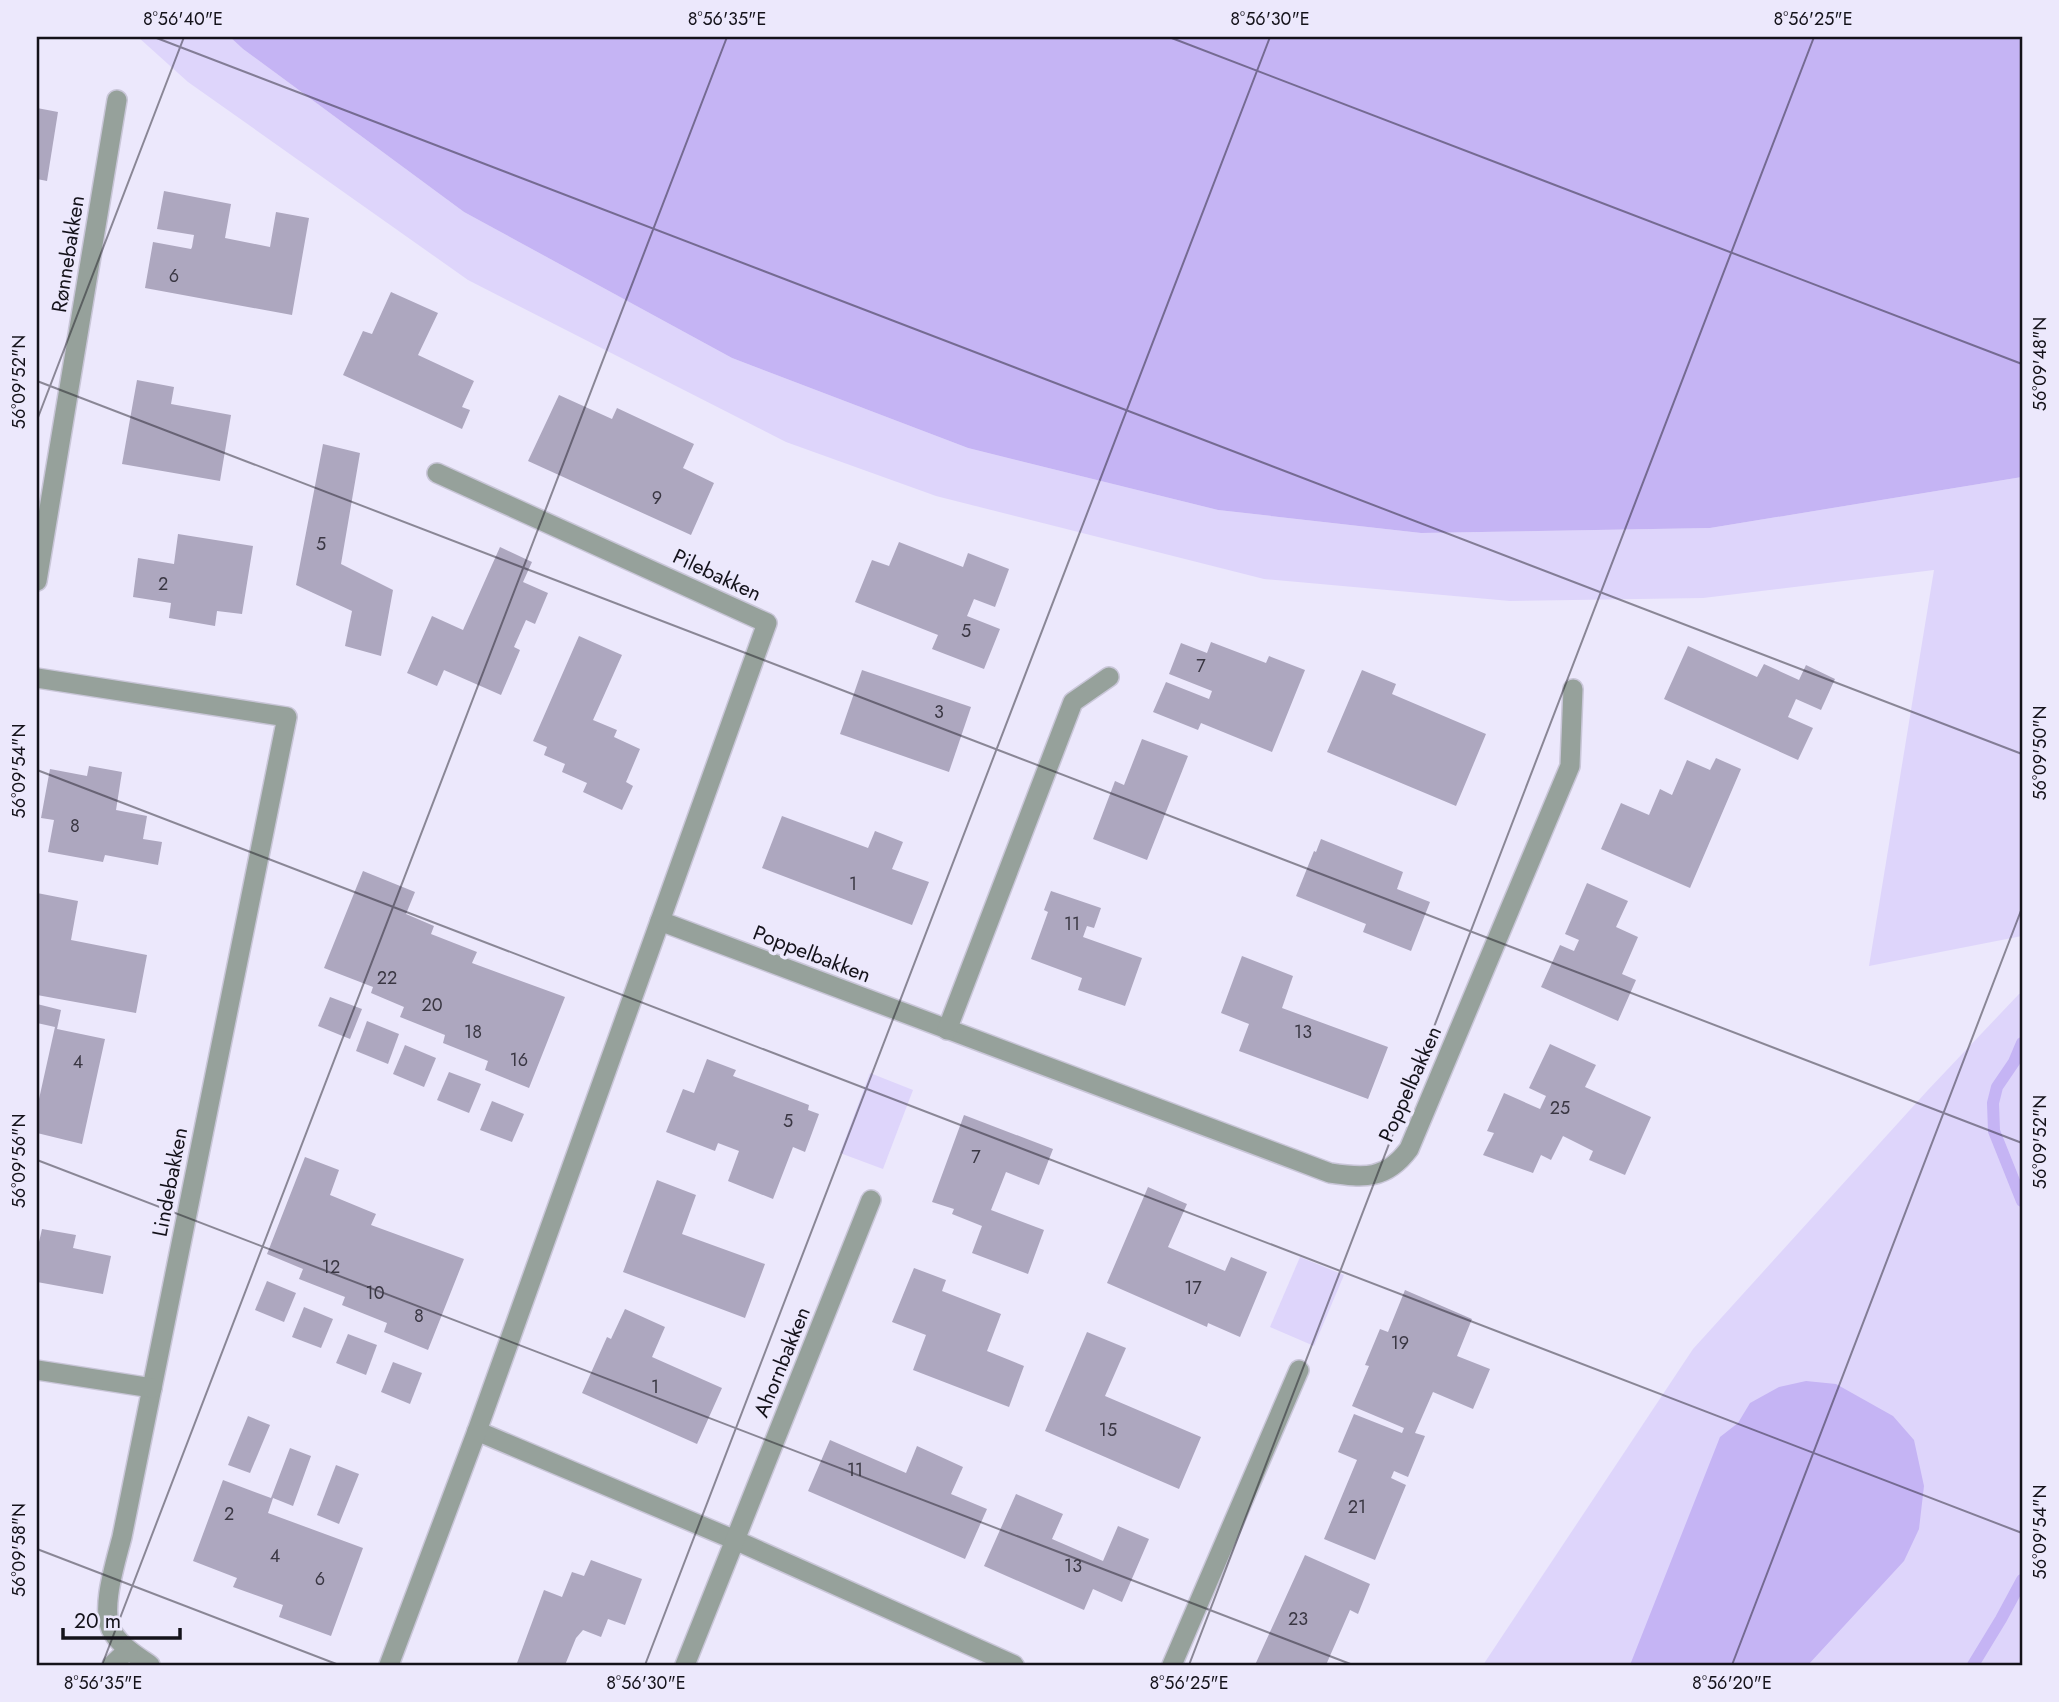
<svg xmlns="http://www.w3.org/2000/svg" width="2059" height="1702" font-family="Jost,sans-serif">
  <style>
    .green { fill: #ded5fb }
    .water { fill: #c5b4f4 }
    .lines { fill: none; stroke-linecap: round; stroke-linejoin: round }
    .stream { stroke: #c5b4f4; stroke-width: 12 }
    .building { fill: #ada7bf }
    .minor-casing { stroke: #c9c6d8; stroke-width: 22 }
    .minor { stroke: #96a19b; stroke-width: 19 }
    .ticks { fill: none; stroke: #14121a; stroke-width: 2; stroke-opacity: 0.45 }
    .labels { text-anchor: middle; stroke-width: 7; stroke-linejoin: round; paint-order: stroke }
    .number-label { font-size: 18px; fill: #3a3743 }
    .street-label { font-size: 21px; fill: #14121a; stroke: #ece8fc }
    .neatline { fill: none; stroke: #14121a; stroke-width: 2.5 }
    .ticks-label { font-size: 18px; text-anchor: middle; fill: #14121a }
  </style>
  <rect width="100%" height="100%" fill="#ece8fc"/>
  <g class="green">
    <path d="M138,37H230L243,49L464,212L732,358L968,448L1218,510L1421,533L1710,528L2022,477V936L1869,966L1934,570L1703,598L1510,601L1264,579L936,496L786,442L468,280L188,82Z"/>
    <path d="M2022,993V1665H1483L1693,1349L1928,1090L2019,994Z"/>
    <path d="M870,1073L913,1090L883,1169L840,1153Z"/>
    <path d="M1300,1257L1344,1275L1314,1346L1270,1327Z"/>
  </g>
  <g class="water">
    <path d="M230,37H2022V477L1710,528L1421,533L1218,510L968,448L732,358L464,212L243,49Z"/>
    <path d="M1806,1381L1836,1384L1893,1416L1914,1440L1924,1486L1919,1529L1904,1561L1808,1665H1630L1720,1437L1738,1423L1750,1403L1779,1387Z"/>
  </g>
  <g class="lines">
    <g class="stream">
      <path d="M2022,1043L2014,1062L1997,1087L1993,1103L1994,1131L2022,1201"/>
      <path d="M1973,1665L2001,1619L2022,1580"/>
    </g>
  </g>
  <g class="building">
    <path d="M37,108L58,112L47,181L37,179Z"/>
    <path d="M164,191L231,204L225,238L270,247L276,212L309,218L292,315L145,288L153,242L191,249L192,247L194,235L157,229Z"/>
    <path d="M391,292L438,313L418,355L474,381L462,407L470,410L462,429L343,375L363,331L372,334Z"/>
    <path d="M137,380L174,387L171,404L231,415L220,481L122,464Z"/>
    <path d="M559,395L612,419L617,408L694,444L683,468L714,483L691,535L528,461Z"/>
    <path d="M323,444L360,453L341,564L393,590L381,656L345,646L352,611L296,585Z"/>
    <path d="M178,534L253,546L242,614L217,611L215,626L169,618L171,603L133,597L138,558L174,564Z"/>
    <path d="M899,542L963,567L968,553L1009,569L995,607L974,599L967,616L1000,629L984,669L932,649L938,635L855,602L872,560L889,566Z"/>
    <path d="M500,547L532,562L523,582L548,593L535,624L526,620L514,647L520,650L501,695L444,670L437,686L407,673L432,616L463,630Z"/>
    <path d="M579,636L622,655L593,720L617,730L614,737L640,749L626,782L633,786L622,810L583,792L587,783L562,772L565,764L544,755L547,747L533,741Z"/>
    <path d="M1211,642L1266,663L1269,656L1305,670L1272,752L1201,723L1198,730L1153,712L1166,682L1209,699L1212,691L1169,674L1181,643L1207,653Z"/>
    <path d="M1688,646L1757,677L1764,664L1799,680L1806,665L1835,679L1821,710L1796,699L1788,717L1813,728L1798,760L1664,699Z"/>
    <path d="M862,670L971,707L949,772L840,734Z"/>
    <path d="M1362,670L1396,684L1392,694L1486,734L1456,806L1327,752Z"/>
    <path d="M1142,739L1188,756L1147,860L1093,839L1115,781L1124,785Z"/>
    <path d="M1716,758L1741,769L1690,888L1601,849L1621,803L1649,815L1660,789L1672,795L1687,760L1710,770Z"/>
    <path d="M89,766L122,772L116,810L147,816L143,839L162,842L158,865L105,855L103,862L48,852L54,820L41,818L50,769L87,776Z"/>
    <path d="M782,816L868,848L875,831L903,842L892,869L929,882L912,925L762,868Z"/>
    <path d="M1321,839L1403,872L1397,889L1430,902L1411,951L1363,932L1366,924L1296,896L1314,851L1316,852Z"/>
    <path d="M363,871L415,892L406,914L434,926L431,934L477,952L472,963L565,997L529,1088L485,1070L488,1061L443,1043L445,1035L400,1017L404,1007L371,993L373,987L324,968Z"/>
    <path d="M1587,883L1628,901L1616,927L1638,937L1622,974L1636,980L1618,1021L1541,987L1560,945L1574,951L1579,940L1565,934Z"/>
    <path d="M1051,891L1101,908L1094,928L1087,926L1083,937L1142,958L1125,1006L1078,990L1082,978L1031,959L1048,912L1044,910Z"/>
    <path d="M37,893L78,901L71,940L147,955L136,1013L37,995Z"/>
    <path d="M1242,956L1293,976L1282,1008L1388,1047L1368,1099L1239,1051L1249,1024L1221,1013Z"/>
    <path d="M330,997L362,1009L350,1039L318,1026Z"/>
    <path d="M37,1004L61,1010L57,1029L105,1039L82,1144L37,1133V1108L55,1027L37,1023Z"/>
    <path d="M367,1021L399,1034L388,1064L356,1051Z"/>
    <path d="M1550,1044L1596,1065L1585,1087L1651,1117L1625,1175L1589,1160L1593,1151L1563,1136L1551,1160L1541,1155L1533,1173L1483,1155L1494,1133L1487,1131L1504,1093L1540,1109L1546,1096L1529,1088Z"/>
    <path d="M405,1045L436,1058L424,1087L393,1074Z"/>
    <path d="M707,1059L736,1070L733,1076L809,1105L808,1110L819,1114L805,1152L793,1147L773,1199L728,1181L739,1151L718,1143L715,1151L666,1132L683,1089L694,1093Z"/>
    <path d="M449,1072L481,1084L469,1113L437,1100Z"/>
    <path d="M492,1101L524,1114L512,1142L480,1130Z"/>
    <path d="M964,1115L1053,1149L1039,1185L1006,1172L991,1210L1044,1230L1028,1274L972,1253L982,1226L952,1214L954,1209L932,1202Z"/>
    <path d="M305,1157L339,1170L330,1195L376,1214L371,1225L464,1259L428,1350L384,1332L387,1323L342,1305L345,1297L299,1279L303,1269L267,1254Z"/>
    <path d="M657,1180L696,1195L682,1234L765,1264L745,1318L623,1272Z"/>
    <path d="M1148,1187L1187,1204L1168,1247L1225,1271L1231,1257L1267,1272L1240,1337L1208,1323L1207,1327L1107,1283Z"/>
    <path d="M42,1229L76,1235L73,1248L111,1256L103,1294L37,1282V1242H39Z"/>
    <path d="M914,1268L946,1280L942,1291L1001,1314L987,1351L1024,1366L1009,1407L913,1370L926,1335L892,1322Z"/>
    <path d="M267,1281L296,1293L284,1322L255,1310Z"/>
    <path d="M1405,1290L1472,1319L1457,1356L1490,1369L1473,1409L1433,1392L1415,1433L1425,1436L1408,1477L1394,1471L1391,1478L1406,1485L1375,1560L1324,1539L1357,1460L1338,1452L1354,1414L1402,1433L1404,1428L1352,1406L1369,1366L1365,1365L1380,1329L1388,1332Z"/>
    <path d="M304,1307L333,1319L321,1348L292,1337Z"/>
    <path d="M625,1309L665,1327L652,1357L722,1388L697,1444L582,1393L607,1337L611,1339Z"/>
    <path d="M1087,1332L1126,1348L1105,1396L1201,1437L1179,1489L1045,1431Z"/>
    <path d="M348,1334L377,1345L366,1375L336,1363Z"/>
    <path d="M393,1362L422,1373L410,1404L381,1392Z"/>
    <path d="M248,1416L270,1425L250,1473L228,1465Z"/>
    <path d="M830,1440L906,1473L917,1446L963,1467L951,1494L987,1509L965,1559L808,1491Z"/>
    <path d="M290,1448L311,1456L293,1506L273,1498L268,1513L363,1548L331,1636L279,1617L283,1605L233,1587L237,1578L193,1561L223,1480L271,1498Z"/>
    <path d="M336,1465L359,1474L339,1524L317,1515Z"/>
    <path d="M1016,1494L1063,1514L1052,1539L1103,1561L1118,1526L1149,1539L1122,1602L1093,1589L1084,1610L984,1566Z"/>
    <path d="M1305,1555L1370,1584L1358,1614L1350,1610L1326,1665H1255Z"/>
    <path d="M591,1560L642,1579L625,1625L608,1619L601,1637L583,1630L576,1638L565,1665H522L517,1663L544,1590L562,1597L572,1572L584,1576Z"/>
  </g>
  <g class="lines">
    <g class="minor-casing">
      <g id="minor">
        <path d="M37,581L117,100"/>
        <path d="M37,678L287,717L122,1537C116,1561 99,1612 113,1633C122,1647 137,1656 150,1665"/>
        <path d="M660,921L1330,1173C1364,1178 1386,1180 1409,1149L1570,766L1573,689"/>
        <path d="M947,1030L1073,702L1109,677"/>
        <path d="M37,1370L152,1388"/>
        <path d="M477,1431L735,1540L1014,1665"/>
        <path d="M112,1665L128,1650"/>
        <path d="M389,1665L477,1431L767,623L437,473"/>
        <path d="M685,1665L871,1200"/>
        <path d="M1172,1665L1299,1370"/>
      </g>
    </g>
    <use href="#minor" class="minor"/>
  </g>
  <path class="ticks" d="M154,37L2022,754M1169,37L2022,364M37,381L2022,1143M37,420L184,37M37,770L2022,1533M37,1160L1353,1665M37,1549L339,1665M102,1665L727,37M645,1665L1270,37M1189,1665L1814,37M1732,1665L2022,908"/>
  <g class="labels">
    <g class="number-label">
      <text x="174" y="282">6</text>
      <text x="657" y="504">9</text>
      <text x="321" y="550">5</text>
      <text x="163" y="590">2</text>
      <text x="966" y="637">5</text>
      <text x="1201" y="672">7</text>
      <text x="939" y="718">3</text>
      <text x="75" y="832">8</text>
      <text x="853" y="890">1</text>
      <text x="1072" y="930">11</text>
      <text x="387" y="984">22</text>
      <text x="432" y="1011">20</text>
      <text x="473" y="1038">18</text>
      <text x="1303" y="1038">13</text>
      <text x="519" y="1066">16</text>
      <text x="78" y="1068">4</text>
      <text x="1560" y="1114">25</text>
      <text x="788" y="1127">5</text>
      <text x="976" y="1163">7</text>
      <text x="331" y="1273">12</text>
      <text x="1193" y="1294">17</text>
      <text x="375" y="1299">10</text>
      <text x="419" y="1322">8</text>
      <text x="1400" y="1349">19</text>
      <text x="655" y="1393">1</text>
      <text x="1108" y="1436">15</text>
      <text x="855" y="1476">11</text>
      <text x="1357" y="1513">21</text>
      <text x="229" y="1520">2</text>
      <text x="275" y="1562">4</text>
      <text x="1073" y="1572">13</text>
      <text x="320" y="1585">6</text>
      <text x="1298" y="1625">23</text>
    </g>
    <g class="street-label">
      <text transform="translate(68 254) rotate(-81)" y="7">Rønnebakken</text>
      <text transform="translate(717 575) rotate(25)" y="7">Pilebakken</text>
      <text transform="translate(812 954) rotate(21)" y="7">Poppelbakken</text>
      <text transform="translate(1410 1084) rotate(-66)" y="7">Poppelbakken</text>
      <text transform="translate(170 1182) rotate(-79)" y="7">Lindebakken</text>
      <text transform="translate(782 1362) rotate(-68)" y="7">Ahornbakken</text>
    </g>
  </g>
  <rect width="2059" height="1702" fill="none" stroke="#ece8fc" stroke-width="77"/>
  <path d="M63 1628v10h117v-10" fill="none" stroke="#14121a" stroke-width="3.5"/>
  <text x="74" y="1628" font-size="21" fill="#14121a" stroke="#ece8fc" stroke-width="5" paint-order="stroke">20 m</text>
  <rect x="38" y="38" width="1983" height="1626" class="neatline"/>
  <g class="ticks-label">
    <text x="183" y="25">8°56'40"E</text>
    <text x="727" y="25">8°56'35"E</text>
    <text x="1270" y="25">8°56'30"E</text>
    <text x="1813" y="25">8°56'25"E</text>
    <text transform="translate(2040 364) rotate(-90)" y="6">56°09'48"N</text>
    <text transform="translate(19 382) rotate(-90)" y="6">56°09'52"N</text>
    <text transform="translate(2040 753) rotate(-90)" y="6">56°09'50"N</text>
    <text transform="translate(19 771) rotate(-90)" y="6">56°09'54"N</text>
    <text transform="translate(2040 1142) rotate(-90)" y="6">56°09'52"N</text>
    <text transform="translate(19 1161) rotate(-90)" y="6">56°09'56"N</text>
    <text transform="translate(2040 1532) rotate(-90)" y="6">56°09'54"N</text>
    <text transform="translate(19 1550) rotate(-90)" y="6">56°09'58"N</text>
    <text x="103" y="1689">8°56'35"E</text>
    <text x="646" y="1689">8°56'30"E</text>
    <text x="1189" y="1689">8°56'25"E</text>
    <text x="1732" y="1689">8°56'20"E</text>
  </g>
</svg>
